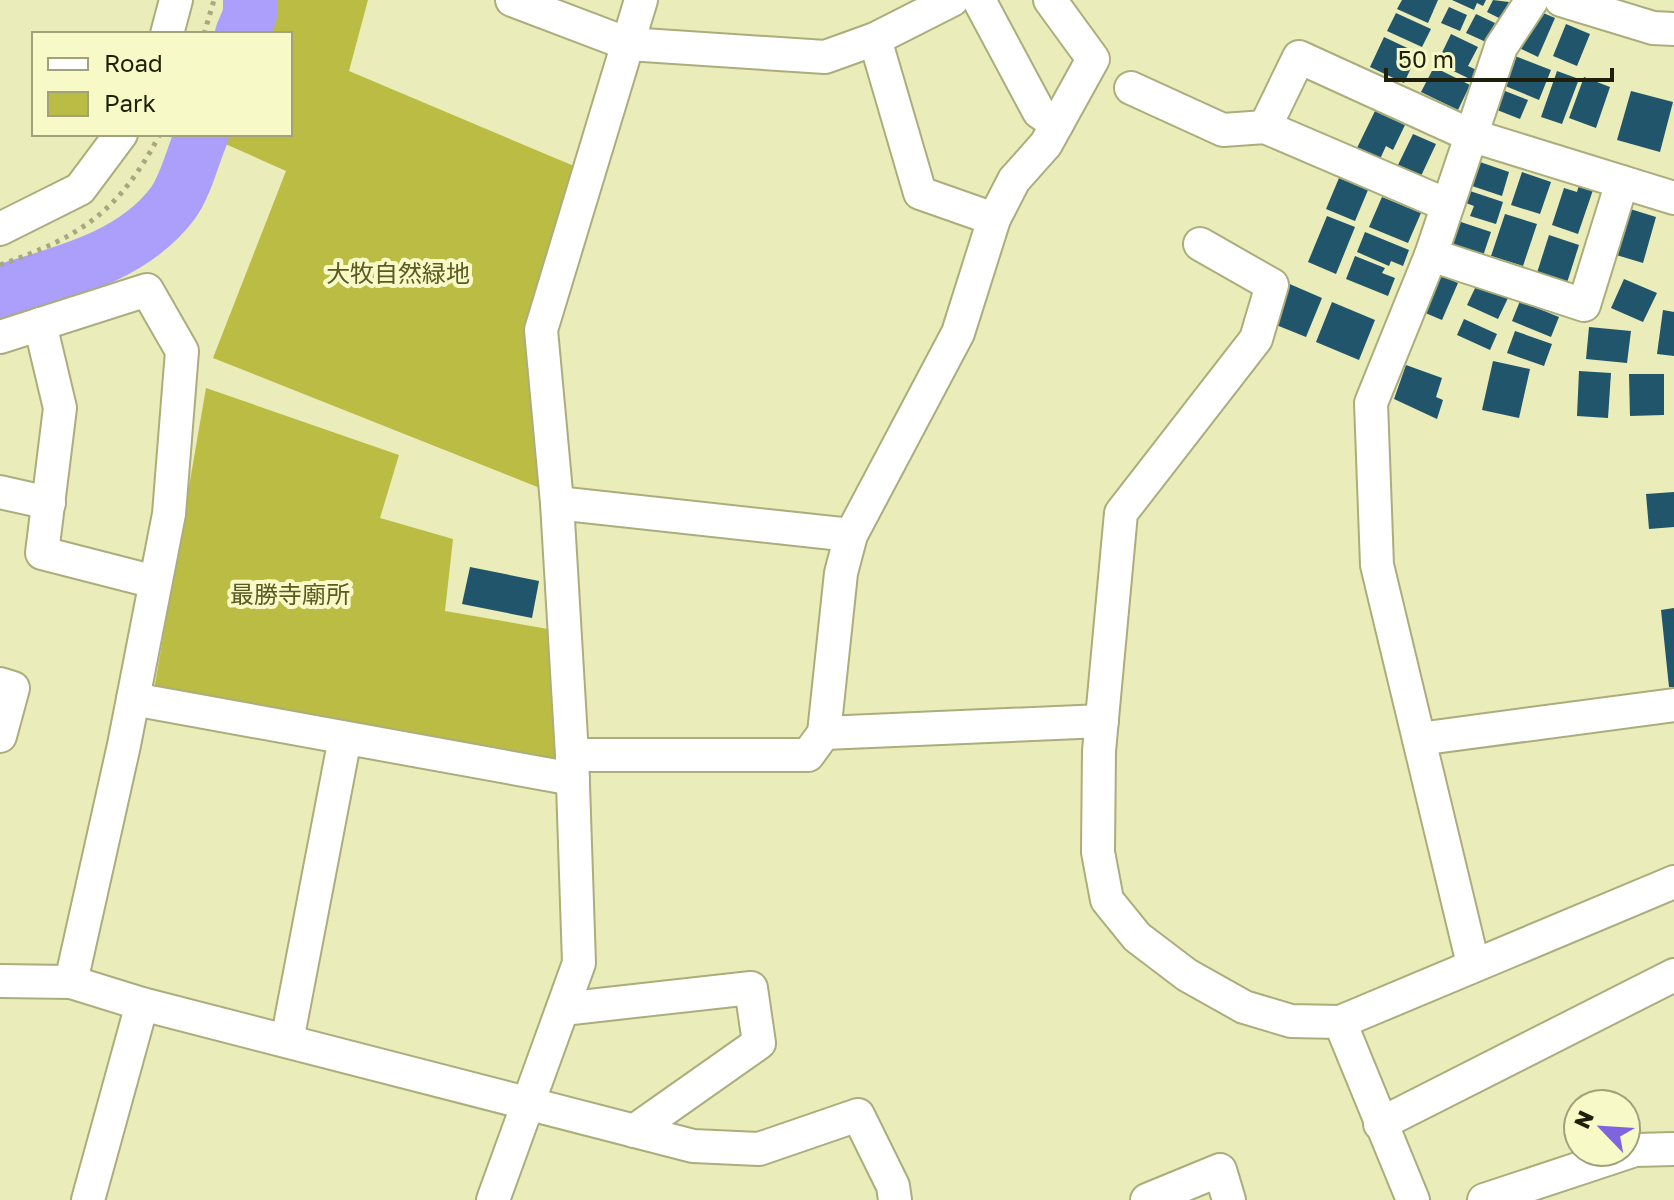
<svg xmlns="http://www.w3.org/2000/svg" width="1674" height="1200" font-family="'Golos Text','Noto Sans JP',sans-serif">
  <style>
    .green { fill: #bbbc44 }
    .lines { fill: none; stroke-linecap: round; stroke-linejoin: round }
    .river { stroke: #ac9efb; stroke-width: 54 }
    .building { fill: #21556c }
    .minor-casing { stroke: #abad7c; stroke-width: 36 }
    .path { stroke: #a7a880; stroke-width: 5; stroke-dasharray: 4 6; stroke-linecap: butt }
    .minor { stroke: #fff; stroke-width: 32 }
    .labels { text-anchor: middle; stroke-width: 8; stroke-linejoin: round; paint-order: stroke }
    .park-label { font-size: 24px; fill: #5a5a21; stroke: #f7f9c6 }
  </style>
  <rect width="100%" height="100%" fill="#eaecb9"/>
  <g class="green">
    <path d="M262,0H368L349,71L574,166L540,488L213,358L286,171L221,142L224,134H290V34H261Z"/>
    <path d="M206,388L399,455L380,518L453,539L445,611L548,629L555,763L154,690Z"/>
  </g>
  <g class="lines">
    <g class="river">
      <path d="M242,34L250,15V0"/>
      <path d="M0,292C61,273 133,257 173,203C186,185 193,155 202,134"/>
    </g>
  </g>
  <g class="building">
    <path d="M1402,0H1438L1428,23L1397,9Z"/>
    <path d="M1452,0H1486L1483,6L1477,3L1474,10Z"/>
    <path d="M1493,0L1509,2L1501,19L1487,12Z"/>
    <path d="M1449,7L1467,15L1460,31L1441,23Z"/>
    <path d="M1534,9L1555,18L1538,57L1517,47Z"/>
    <path d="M1396,13L1431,29L1422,47L1387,31Z"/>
    <path d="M1476,14L1495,23L1486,42L1466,33Z"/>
    <path d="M1566,24L1590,34L1577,66L1553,56Z"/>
    <path d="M1451,34L1478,47L1468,66L1479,71L1474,81L1437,63Z"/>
    <path d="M1384,37L1418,53L1404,83L1370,67Z"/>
    <path d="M1515,56L1551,70L1539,100L1503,85Z"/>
    <path d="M1434,67L1470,85L1458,110L1421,92Z"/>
    <path d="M1557,71L1579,79L1562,124L1541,117Z"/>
    <path d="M1584,77L1610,87L1596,128L1569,118Z"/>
    <path d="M1500,89L1528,100L1520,119L1492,108Z"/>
    <path d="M1631,91L1673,102L1660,152L1617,140Z"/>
    <path d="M1375,111L1405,125L1393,150L1386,146L1380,159L1357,148Z"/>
    <path d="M1413,134L1436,144L1421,176L1398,165Z"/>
    <path d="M1477,161L1509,172L1502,196L1469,185Z"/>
    <path d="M1522,172L1551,182L1540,214L1511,205Z"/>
    <path d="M1339,178L1368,190L1355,221L1326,209Z"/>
    <path d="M1579,185L1593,190L1578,234L1552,225L1564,188L1577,192Z"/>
    <path d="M1467,190L1503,202L1496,224L1470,216L1474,206L1463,202Z"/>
    <path d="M1382,197L1421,213L1408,243L1369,227Z"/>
    <path d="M1627,208L1656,217L1643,263L1613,254Z"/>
    <path d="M1505,214L1537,224L1523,266L1491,256Z"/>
    <path d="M1327,216L1355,227L1336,274L1308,262Z"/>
    <path d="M1458,221L1491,232L1482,259L1449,248Z"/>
    <path d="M1365,232L1409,250L1403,266L1391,261L1389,266L1357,252Z"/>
    <path d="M1549,235L1579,245L1566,286L1536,276Z"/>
    <path d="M1355,256L1385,268L1382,273L1395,278L1388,296L1346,279Z"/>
    <path d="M1432,272L1458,283L1442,320L1416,309Z"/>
    <path d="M1624,279L1657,293L1643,322L1611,308Z"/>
    <path d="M1285,282L1322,298L1306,337L1269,322Z"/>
    <path d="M1477,284L1508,298L1498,319L1467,305Z"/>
    <path d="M1520,301L1559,317L1551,337L1512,321Z"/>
    <path d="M1332,302L1375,320L1359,360L1316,342Z"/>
    <path d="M1663,310L1674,312V356L1657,354Z"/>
    <path d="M1464,319L1497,334L1490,350L1457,335Z"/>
    <path d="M1589,327L1631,331L1627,363L1586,359Z"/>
    <path d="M1515,331L1552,344L1544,366L1507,353Z"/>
    <path d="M1493,361L1530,369L1519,418L1482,410Z"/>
    <path d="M1406,365L1442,378L1436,397L1443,400L1437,419L1394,399Z"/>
    <path d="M1579,371L1611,373L1608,418L1577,416Z"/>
    <path d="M1629,374H1664V415L1630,416Z"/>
    <path d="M1674,492V527L1649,529L1646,494Z"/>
    <path d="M470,567L539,581L532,618L462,604Z"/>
    <path d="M1674,608V687H1669L1661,610Z"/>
  </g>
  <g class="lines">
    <g class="minor-casing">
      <g id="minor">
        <path d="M512,0L628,44L825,57L875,39L952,0"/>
        <path d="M979,0L1039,112L1057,124"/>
        <path d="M1561,0L1653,28L1674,29"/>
        <path d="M167,34L176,0"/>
        <path d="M875,39L920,193L994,219"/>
        <path d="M1131,88L1223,130L1265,127L1447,205"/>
        <path d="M1265,127L1299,57L1470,135L1674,198"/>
        <path d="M0,229L80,189L121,134"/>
        <path d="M1200,244L1272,285L1256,339L1121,513L1099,751L1098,852L1107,900L1137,937L1187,975L1244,1007L1291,1021L1340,1022L1674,882"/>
        <path d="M1431,255L1584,305L1622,182"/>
        <path d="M40,324L60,408L42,553L155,582"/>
        <path d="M0,337L147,290L182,351L169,514L124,745L71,982"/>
        <path d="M0,492L49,503"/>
        <path d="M557,503L851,535"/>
        <path d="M0,684L13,688L0,736"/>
        <path d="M133,699L573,779"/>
        <path d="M824,733L1102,721"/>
        <path d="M1419,739L1674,705"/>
        <path d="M572,755H808L824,733L841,573L851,535L958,333L994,219L1014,180L1046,144L1093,59L1050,0"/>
        <path d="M1473,964L1377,565L1371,403L1431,255L1501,47L1532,0"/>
        <path d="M0,981L71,982L142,1004L693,1146L759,1149L858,1115L893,1186L895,1200"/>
        <path d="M563,1009L751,988L759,1043L634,1131"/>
        <path d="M1340,1022L1413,1200"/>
        <path d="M287,1041L345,738"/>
        <path d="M1380,1124L1674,975"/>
        <path d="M88,1200L142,1004"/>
        <path d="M493,1200L579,963L572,755L557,503L541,330L641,0"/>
        <path d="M1147,1200L1220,1170L1229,1200"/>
        <path d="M1484,1200L1635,1150L1674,1149"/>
      </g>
    </g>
    <g class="path">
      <path d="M204,34L214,0"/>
      <path d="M0,265C82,236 119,212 160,134"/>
    </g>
    <use href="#minor" class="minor"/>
  </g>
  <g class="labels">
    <g class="park-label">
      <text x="398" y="282">大牧自然緑地</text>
      <text x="290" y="603">最勝寺廟所</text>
    </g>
  </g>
  <rect x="32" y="32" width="260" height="104" fill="#f7f9c6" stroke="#a1a27c" stroke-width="2"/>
  <rect x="48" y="58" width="40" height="12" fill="#ffffff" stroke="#a1a27c" stroke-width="2"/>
  <text x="104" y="72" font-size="24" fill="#1f200c">Road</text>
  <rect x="48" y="92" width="40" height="24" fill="#bbbc44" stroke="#a1a27c" stroke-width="2"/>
  <text x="104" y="112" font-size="24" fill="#1f200c">Park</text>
  <g transform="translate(1602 1128) rotate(295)"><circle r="38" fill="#f7f9c6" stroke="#a1a27c" stroke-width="2"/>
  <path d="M0-6L14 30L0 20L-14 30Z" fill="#7e64df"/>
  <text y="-12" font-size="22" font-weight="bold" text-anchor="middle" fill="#1f200c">N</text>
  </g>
  <path d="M1386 68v12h226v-12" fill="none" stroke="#1f200c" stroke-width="4"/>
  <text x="1398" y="68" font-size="24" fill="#1f200c" stroke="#f7f9c6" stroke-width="6" paint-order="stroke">50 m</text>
</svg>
